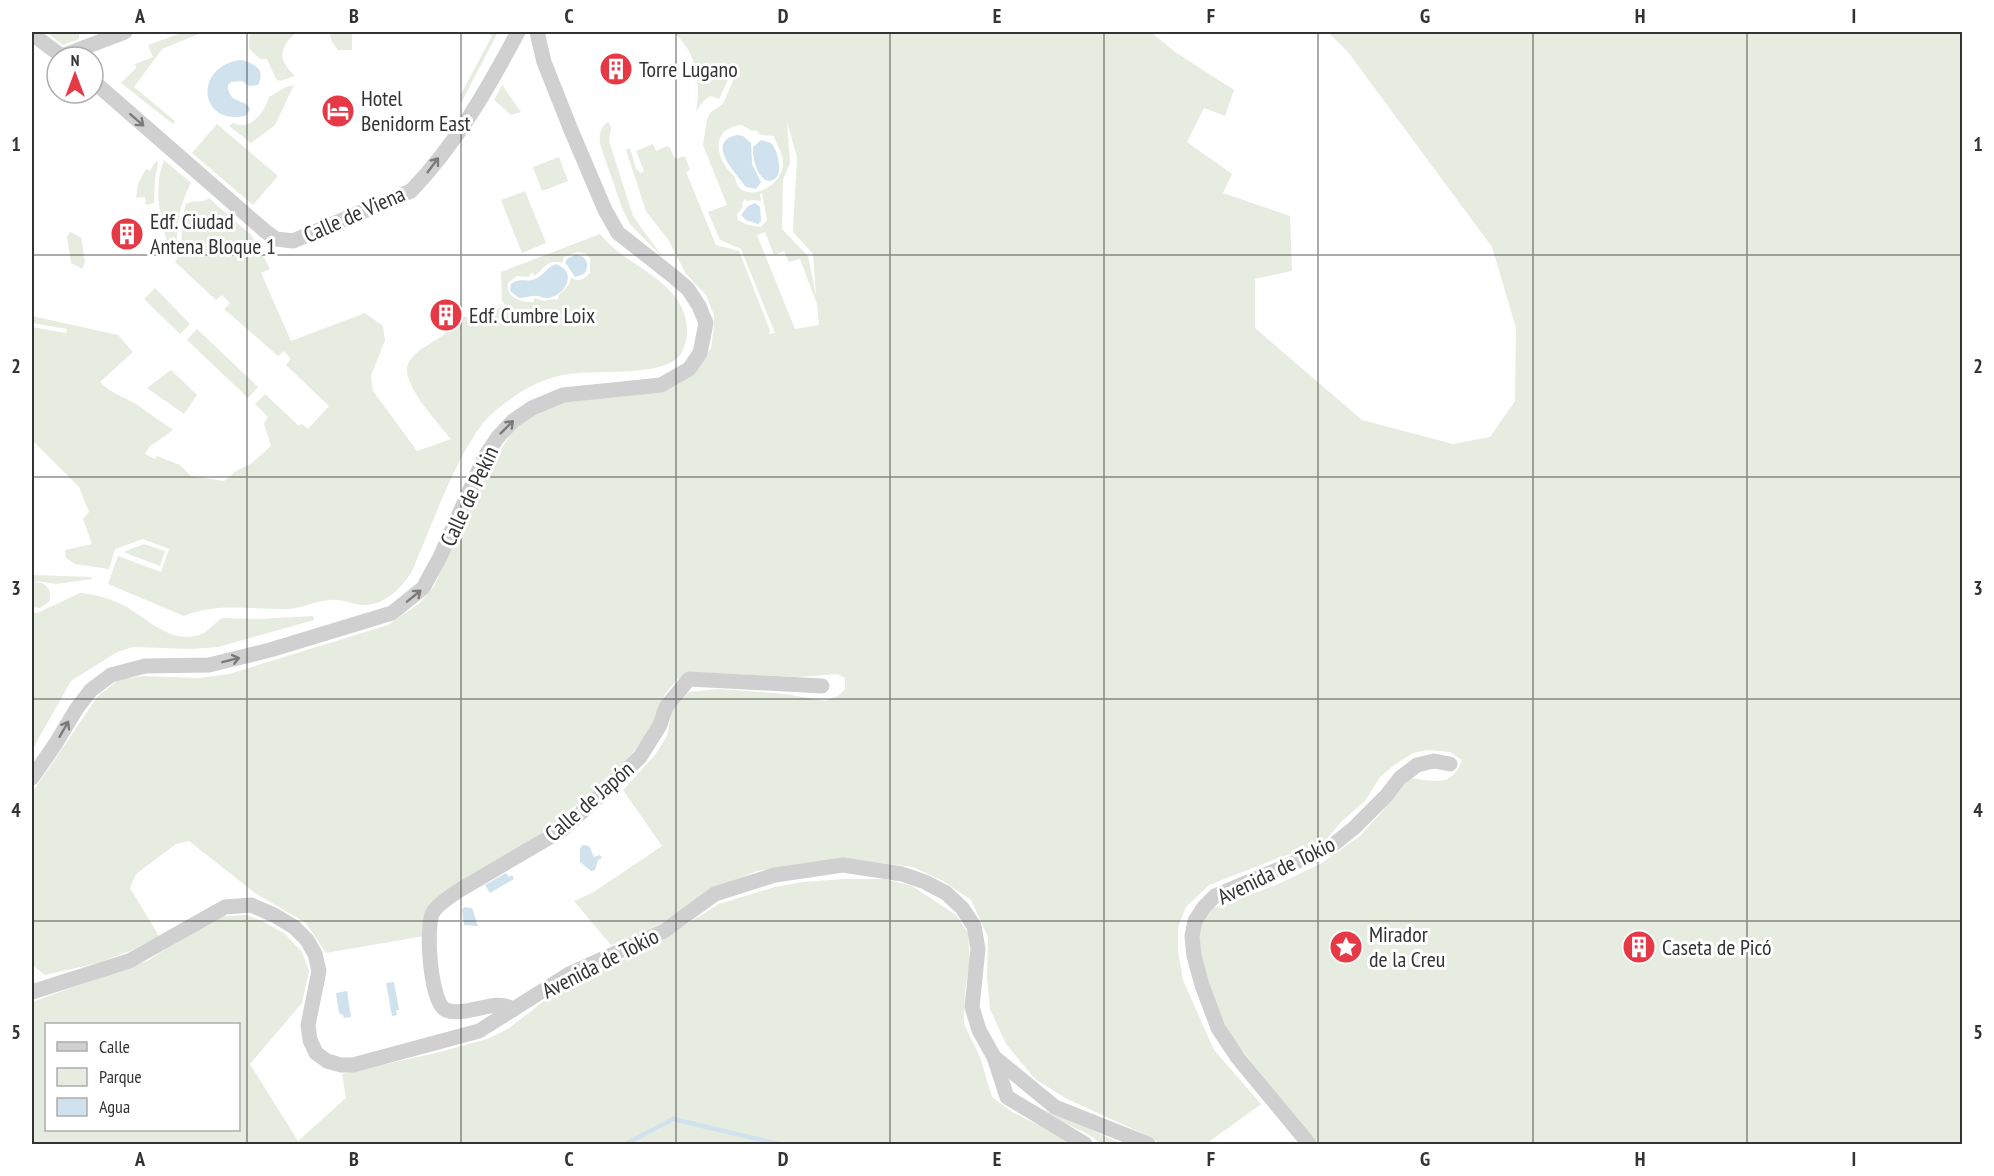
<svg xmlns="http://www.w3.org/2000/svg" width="1994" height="1176" font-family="'PT Sans Narrow',sans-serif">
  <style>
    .green { fill: #e6ecdf; fill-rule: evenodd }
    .water { fill: #cfe2ee }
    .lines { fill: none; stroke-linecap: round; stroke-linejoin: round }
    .stream { stroke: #cfe2ee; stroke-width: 4.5 }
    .minor { stroke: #d0d0d0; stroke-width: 15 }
    .oneway { stroke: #7a7a7a }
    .grid { fill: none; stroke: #333; stroke-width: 1.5; stroke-opacity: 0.55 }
    .labels { text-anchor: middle; stroke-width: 6; stroke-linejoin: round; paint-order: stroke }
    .poi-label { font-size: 22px; fill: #333; stroke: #fff; text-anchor: start }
    .street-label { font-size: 22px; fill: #333; stroke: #fff }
    .neatline { fill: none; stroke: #333; stroke-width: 2 }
    .grid-label { font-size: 20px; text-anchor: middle; font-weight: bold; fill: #333 }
  </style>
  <rect width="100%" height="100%" fill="#fff"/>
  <g class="green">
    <path d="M46,32H79V39L63,45Z"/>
    <path d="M184,32H204L162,49L134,87L175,121L173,124L121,83L136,68L135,64L153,57L148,45Z"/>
    <path d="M250,32H297C279,47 277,59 295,76L280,81L276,79L267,59H260L249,48Z"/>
    <path d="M329,32H352V50H338L332,42Z"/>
    <path d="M490,32H498L461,103V94L492,36L489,34Z"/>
    <path d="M673,32H1151L1175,52L1234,90L1225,116L1204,108L1187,142L1232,174L1223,193L1290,216L1292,271L1255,279V328L1362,420L1453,444L1490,437L1515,401L1516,328L1492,247L1348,52L1328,32H1962V1144H1317L1230,1035L1216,1006L1199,958V924L1207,910L1276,885L1322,863L1360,836L1396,796L1410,778C1434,781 1452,788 1462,760L1450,752L1428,750L1413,753L1394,765L1380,777L1365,801L1343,820L1323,843L1281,857L1209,885L1186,907L1178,927V951L1183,980L1214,1050L1261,1104L1206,1144H1161L1144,1134L1067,1099L1035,1079L1006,1044L990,1009L987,978L988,937L971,900L943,881L913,867L848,859L805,863L757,871L720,886L660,924L627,940L611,945L574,901L592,893L662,846L623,790L655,755L667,736L672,711L689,692L719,689L786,694L825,701L838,696L845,689V678L837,674L798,677L689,672L677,680L665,694L654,726L617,772L538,836L450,888L424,936L326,953L306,923L255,893L189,841L176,844L136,874L130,888L159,936L130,951L98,963L45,975L32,965V793L98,696L118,680L143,676L199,678L229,674L388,625L420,603L434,586L487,471L513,431L536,413L559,403L694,373L711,348L714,326V315L706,295L686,274L669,241L646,211L626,150L630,148L636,169L641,173L644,171L636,151L653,144L656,151L667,146L670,148L675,159L685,156L690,170L686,172L716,245L739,251L769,328L770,332L768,334L775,333L741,249L720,240L708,212L727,205L703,145L707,119L711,112L723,104L735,76L731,73L719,99L711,96C704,99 700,105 696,112C701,84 697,51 673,32ZM787,122L797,157L793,232L813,254L816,296L808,256L782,229L783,180L790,163ZM742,125L752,131L756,130L761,135L774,136C776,145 783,152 783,163C783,190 738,206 735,177C715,160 709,128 742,125ZM762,193L767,220L761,227L748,225L738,220L737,215L743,206L742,203L745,199L747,201L753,200L761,201L760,194ZM765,232L774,255L784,251L789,262L800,259L817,304L819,325L795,329L757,235Z"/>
    <path d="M294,85L275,125L251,143L229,126L233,123C250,132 265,112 269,97L286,87Z"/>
    <path d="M502,85L521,112L511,115L494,100Z"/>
    <path d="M608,122L611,127L609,141L633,216L663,258L630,224L622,208L600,144C599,135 600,127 608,122Z"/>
    <path d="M217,124L278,176L253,205L192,153Z"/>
    <path d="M559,157L568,181L542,191L533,167Z"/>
    <path d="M164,160L191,183C178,208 177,223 177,251L171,258C163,226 151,192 164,160Z"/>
    <path d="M156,161L158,163L155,180L154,203L146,205L145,197L136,198L138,184L146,169L150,171Z"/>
    <path d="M525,191L546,243L522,253L501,200Z"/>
    <path d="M209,198L252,236L270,269L261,273L291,341L365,313L383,326L385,340L371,376L373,391L417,451L451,439C439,424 400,383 408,364C411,356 421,349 428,345C441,336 454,330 464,316L475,322L505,305L502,301L501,272L600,234C622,262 665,275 681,306C686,316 689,330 686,341C684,348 681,356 675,360C650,377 593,369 563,375C537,380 515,394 495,411C461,439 431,529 412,571C402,588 386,604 365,605C353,605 342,598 329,600C316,601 302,608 289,609C254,610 218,602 184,616L108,584L118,556L161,572L169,549L143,539L115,549L109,569L75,564L66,558L65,550L92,544L83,519L89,512L79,487L32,440V327L66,333L67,329L32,323V316L118,335L133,352L100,382L109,390L136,404L173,430L149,447L145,454L155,459L157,456L180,465L191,476L224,481L236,471L252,463L271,446L264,424L268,417L255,404L265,394L299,426L302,424L308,429L329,406L286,365L291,359L284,351L278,356L224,309L230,303L222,295L216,300L175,262L181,252L182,218L186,204C194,199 202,204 209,198ZM577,252L585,253L590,258V273C584,279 578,283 571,277C570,287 564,289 558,296L559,298L556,300L554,299L544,301L534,298V302C525,303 505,299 508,283L517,276L530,277L529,275L533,273L535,276C544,268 549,258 562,263L564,257Z"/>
    <path d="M70,232L81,237L85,262L82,269L71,263L67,237Z"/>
    <path d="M155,288L190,324L180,334L144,299Z"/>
    <path d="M197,329L258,387L248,398L187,340Z"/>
    <path d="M171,370L197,395L184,414L147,388Z"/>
    <path d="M144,544L165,551L160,566L123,552Z"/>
    <path d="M32,575L91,577L92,579L56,584L38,581L32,583Z"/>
    <path d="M36,582C47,583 53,591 49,602L40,608L32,607V584Z"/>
    <path d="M80,593C95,594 112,599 125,606C149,620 174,647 204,633C210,629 216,622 222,618L258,619L313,616L314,620L218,647L192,649L133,647L117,652L71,681L32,750V613H37Z"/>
    <path d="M844,879H885L912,886L956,915L968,933L970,963L965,990L964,1024L980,1057L992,1097L1012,1112L1077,1144H32V1002L147,961L206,924L225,916L246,915L262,921L284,933L302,952L309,971L302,1003L250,1064L298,1141L346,1098L342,1074L440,1052L487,1039L508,1029L562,987L577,978L604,969L646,950L719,904L775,887L803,882ZM46,1024H238V1130H46Z"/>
    <path d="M1037,1107L1082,1125L1121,1144H1101C1081,1125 1054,1124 1037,1107Z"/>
  </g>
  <g class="water">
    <path d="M242,60C255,64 266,70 258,85L249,86L242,81L231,82L228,85C228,100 237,99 248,105L250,110L245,116C196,125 195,64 242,60Z"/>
    <path d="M737,135L743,136L751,143L752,164L761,182L756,189L746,187C737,174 704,142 737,135Z"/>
    <path d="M761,140L771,143C778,150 786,181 769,181C757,180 752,156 753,147Z"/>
    <path d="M755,203L760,207L761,221L758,224L746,220L741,215L748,206Z"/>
    <path d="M575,255C586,255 591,264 584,274L575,277L565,262L567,259Z"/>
    <path d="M556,264C578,272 566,295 548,298C543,299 539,295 534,296C528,296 525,298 519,298L510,291L511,284C520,277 526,283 535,279C544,276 546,267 556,264Z"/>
    <path d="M583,845L589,846L594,857L600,855L602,858L598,860L595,870L591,871L580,862V848Z"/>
    <path d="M506,873L509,877L512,875L514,879L490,893L485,885Z"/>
    <path d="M464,907L472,908L478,926L464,925L462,910Z"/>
    <path d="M394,982L399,1010H396L397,1015L392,1016L386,983Z"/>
    <path d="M347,991L351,1017L344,1018L343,1015L339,1013L336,993Z"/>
  </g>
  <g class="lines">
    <path class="stream" d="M626,1144L673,1119L779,1144"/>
    <g class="minor">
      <path d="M32,34L63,57"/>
      <path d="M62,56L125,32"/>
      <path d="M93,81L265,231L276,239L293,241L411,191C457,143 487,90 518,32"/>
      <path d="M32,778L56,743L77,708L91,690L111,675L145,666L209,665L270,650L392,613L423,588L440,557L485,456L498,437L513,421L532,408L563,395L661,385L689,369L700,353L706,323L699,306L688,289L673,276L618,233L605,210L571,130L544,62L537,32"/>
      <path d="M32,992L129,961L225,907L251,905L274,915L294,927L307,940L315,954L319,971L308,1025L310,1040L316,1053L327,1061L341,1065H353L479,1031L569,974L664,931L715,894L775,875L843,865L902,874L925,882L946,893L962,908L974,926L978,949L972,1007L979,1030L994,1057L1055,1107L1148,1144"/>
      <path d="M513,1010C499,996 465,1018 446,1010C430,1003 425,926 433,912C439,903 450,897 458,891L562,830L606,790L640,757L660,725L666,707L689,679L822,686"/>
      <path d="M994,1057L1007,1097L1085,1144"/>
      <path d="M1309,1144L1238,1058L1218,1028L1202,985L1194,956L1192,936L1195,921L1204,907L1215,896L1329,848L1354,828L1387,795L1400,778L1417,765L1434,761L1450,764"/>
    </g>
  </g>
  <defs><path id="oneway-shaft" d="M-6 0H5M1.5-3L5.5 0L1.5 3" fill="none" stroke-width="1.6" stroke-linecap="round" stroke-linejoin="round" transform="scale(1.5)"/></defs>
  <g class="oneway">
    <use href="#oneway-shaft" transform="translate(137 120) rotate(41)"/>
    <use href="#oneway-shaft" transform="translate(433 165) rotate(-53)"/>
    <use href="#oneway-shaft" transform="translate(507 427) rotate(-45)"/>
    <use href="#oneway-shaft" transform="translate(414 596) rotate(-39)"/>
    <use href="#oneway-shaft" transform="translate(231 660) rotate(-14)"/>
    <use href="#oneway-shaft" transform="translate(64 729) rotate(-60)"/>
  </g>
  <path class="grid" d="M247,32V1144M461,32V1144M676,32V1144M890,32V1144M1104,32V1144M1318,32V1144M1533,32V1144M1747,32V1144M32,255H1962M32,477H1962M32,699H1962M32,921H1962"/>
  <defs>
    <g id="building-disc" transform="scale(1.725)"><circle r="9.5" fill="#e63946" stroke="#fff"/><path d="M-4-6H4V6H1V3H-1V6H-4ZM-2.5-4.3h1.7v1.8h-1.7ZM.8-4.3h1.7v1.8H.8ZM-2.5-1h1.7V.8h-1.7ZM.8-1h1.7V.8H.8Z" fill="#fff"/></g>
    <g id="hotel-disc" transform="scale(1.725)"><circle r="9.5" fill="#e63946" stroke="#fff"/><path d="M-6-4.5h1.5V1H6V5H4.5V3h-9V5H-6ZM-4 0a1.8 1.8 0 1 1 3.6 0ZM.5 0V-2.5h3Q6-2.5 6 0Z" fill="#fff"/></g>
    <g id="sight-disc" transform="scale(1.725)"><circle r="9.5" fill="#e63946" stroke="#fff"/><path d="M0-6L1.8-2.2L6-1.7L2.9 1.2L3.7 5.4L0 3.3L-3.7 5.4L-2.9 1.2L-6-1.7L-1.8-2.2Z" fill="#fff"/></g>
  </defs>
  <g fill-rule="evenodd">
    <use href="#building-disc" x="616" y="69"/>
    <use href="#hotel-disc" x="338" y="111"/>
    <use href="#building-disc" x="127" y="234"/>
    <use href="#building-disc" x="446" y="315"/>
    <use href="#sight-disc" x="1346" y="947"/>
    <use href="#building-disc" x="1639" y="947"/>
  </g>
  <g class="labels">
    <g class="poi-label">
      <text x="639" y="77">Torre Lugano</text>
      <text x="361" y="106">Hotel<tspan x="361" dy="25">Benidorm East</tspan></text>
      <text x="150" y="229">Edf. Ciudad<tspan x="150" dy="25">Antena Bloque 1</tspan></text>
      <text x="469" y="323">Edf. Cumbre Loix</text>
      <text x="1369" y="942">Mirador<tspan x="1369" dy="25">de la Creu</tspan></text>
      <text x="1662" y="955">Caseta de Picó</text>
    </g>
    <g class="street-label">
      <text transform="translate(354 214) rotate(-24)" y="8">Calle de Viena</text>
      <text transform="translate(469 496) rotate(-65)" y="8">Calle de Pekin</text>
      <text transform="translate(589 801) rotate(-41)" y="8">Calle de Japón</text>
      <text transform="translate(1276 870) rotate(-26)" y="8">Avenida de Tokio</text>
      <text transform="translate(600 963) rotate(-27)" y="8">Avenida de Tokio</text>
    </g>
  </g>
  <rect width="1994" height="1176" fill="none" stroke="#ffffff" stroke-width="66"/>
  <rect x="45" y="1023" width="195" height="108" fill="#ffffff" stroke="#adadad" stroke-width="1.5"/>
  <rect x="57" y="1042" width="30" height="9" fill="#d0d0d0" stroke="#adadad" stroke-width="1.5"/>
  <text x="99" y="1053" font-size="18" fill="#333333">Calle</text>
  <rect x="57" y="1068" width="30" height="18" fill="#e6ecdf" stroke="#adadad" stroke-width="1.5"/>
  <text x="99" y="1083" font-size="18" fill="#333333">Parque</text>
  <rect x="57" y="1098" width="30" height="18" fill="#cfe2ee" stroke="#adadad" stroke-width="1.5"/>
  <text x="99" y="1113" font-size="18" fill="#333333">Agua</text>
  <g transform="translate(75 75)"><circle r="28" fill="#ffffff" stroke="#adadad" stroke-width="1.5"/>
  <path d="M0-4.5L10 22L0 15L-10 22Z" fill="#e63946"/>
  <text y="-9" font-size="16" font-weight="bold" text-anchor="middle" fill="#333333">N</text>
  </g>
  <rect x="33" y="33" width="1928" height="1110" class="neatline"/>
  <g class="grid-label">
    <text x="140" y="23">A</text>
    <text x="354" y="23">B</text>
    <text x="569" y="23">C</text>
    <text x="783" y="23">D</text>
    <text x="997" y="23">E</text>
    <text x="1211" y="23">F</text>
    <text x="1425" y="23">G</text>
    <text x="1640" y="23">H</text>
    <text x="1854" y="23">I</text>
    <text x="16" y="151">1</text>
    <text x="1978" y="151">1</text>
    <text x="16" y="373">2</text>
    <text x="1978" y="373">2</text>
    <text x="16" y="595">3</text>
    <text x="1978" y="595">3</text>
    <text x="16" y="817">4</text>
    <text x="1978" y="817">4</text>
    <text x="16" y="1039">5</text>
    <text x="1978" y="1039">5</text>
    <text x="140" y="1166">A</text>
    <text x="354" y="1166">B</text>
    <text x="569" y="1166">C</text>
    <text x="783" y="1166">D</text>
    <text x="997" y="1166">E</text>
    <text x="1211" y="1166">F</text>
    <text x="1425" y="1166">G</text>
    <text x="1640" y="1166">H</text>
    <text x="1854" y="1166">I</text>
  </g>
</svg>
